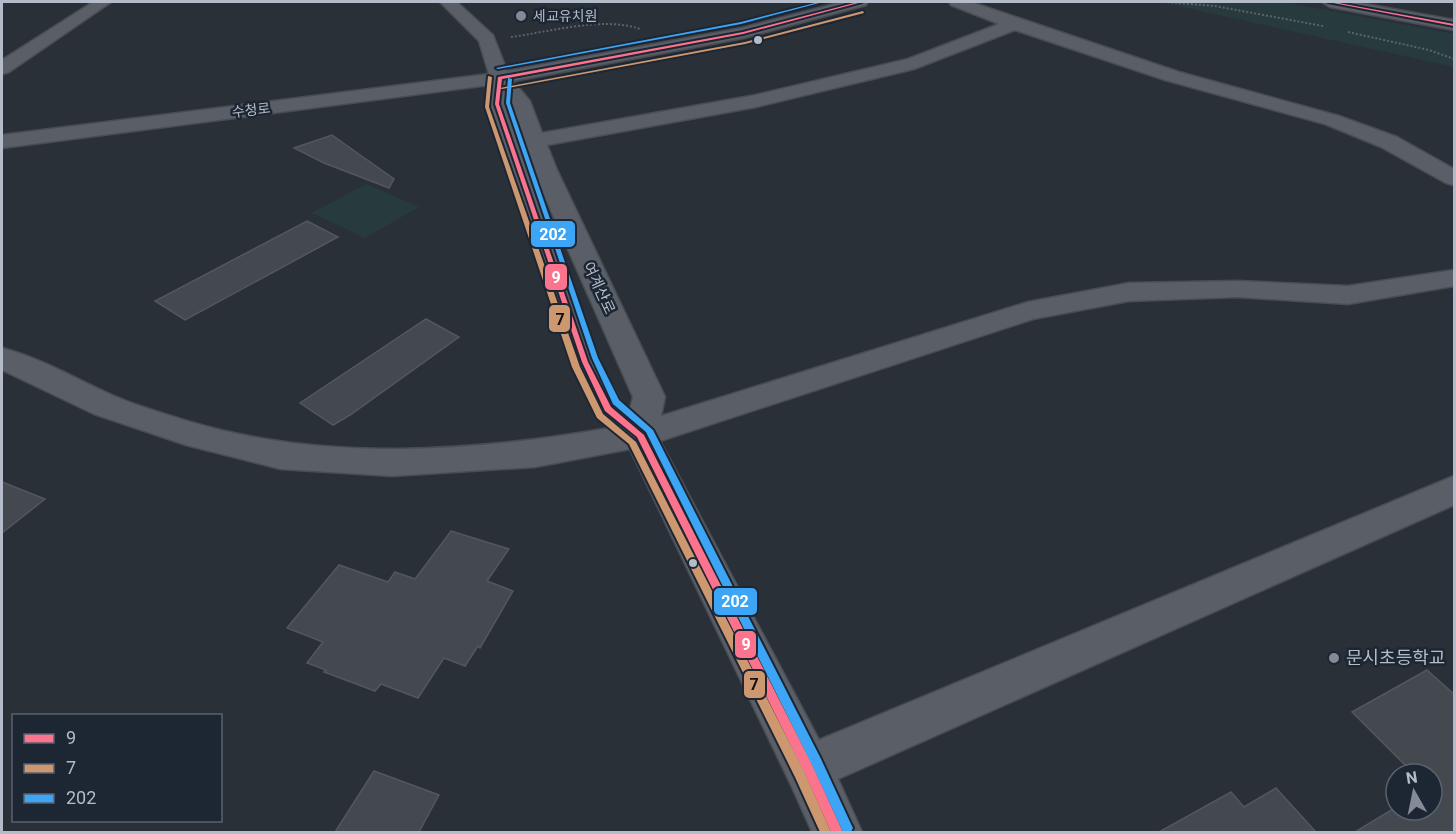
<svg xmlns="http://www.w3.org/2000/svg" width="1456" height="834" font-family="Roboto,'Noto Sans KR',sans-serif">
  <style>
    .green { fill: #273a3e }
    .building { fill: #444950; stroke: #52575f; stroke-width: 1.5 }
    .lines { fill: none; stroke-linecap: round; stroke-linejoin: round }
    .minor-casing { stroke: #484c53; stroke-width: 3 }
    .path { stroke: #5d636a; stroke-width: 2; stroke-dasharray: 2 2; stroke-linecap: butt }
    .minor { fill: #5a5e66; fill-rule: evenodd }
    .bus-1-casing { stroke: #1d2633; stroke-width: 4 }
    .bus-2-casing { stroke: #1d2633; stroke-width: 4 }
    .bus-3-casing { stroke: #1d2633; stroke-width: 4 }
    .bus-1 { fill: #fc738d; fill-rule: evenodd }
    .bus-2 { fill: #cd976f; fill-rule: evenodd }
    .bus-3 { fill: #3da5f5; fill-rule: evenodd }
    .poi-dot { fill: #848b96; stroke: #1d2633; stroke-width: 2 }
    .bus-dot { fill: #b4bcc9; stroke: #1d2633; stroke-width: 2 }
    .labels { text-anchor: middle; stroke-width: 5; stroke-linejoin: round; paint-order: stroke }
    .far-poi-label { font-size: 14px; fill: #b4bcc9; stroke: #1d2633; text-anchor: start }
    .far-street-label { font-size: 14px; fill: #b4bcc9; stroke: #1d2633 }
    .street-label { font-size: 15px; fill: #b4bcc9; stroke: #1d2633 }
    .near-poi-label { font-size: 18px; fill: #b4bcc9; stroke: #1d2633; text-anchor: start }
    .line-badge { stroke: #1d2633; stroke-width: 2 }
    .badge-label { font-size: 16px; text-anchor: middle; font-weight: bold; fill: #fff }
    .pale-badge-label { font-size: 16px; text-anchor: middle; font-weight: bold; fill: #111 }
  </style>
  <rect width="100%" height="100%" fill="#2a3038"/>
  <g class="green">
    <path d="M1160,2H1283L1454,34V67Z"/>
    <path d="M366,184L419,207L365,238L312,213Z"/>
  </g>
  <g class="building">
    <path d="M332,135L394,179L389,188L324,163L294,148Z"/>
    <path d="M307,221L338,237L185,320L155,301Z"/>
    <path d="M426,319L459,337L350,415L333,425L300,403Z"/>
    <path d="M2,482L45,499L2,533Z"/>
    <path d="M451,531L509,549L487,581L513,591L480,648L478,646L465,666L444,658L418,698L381,684L375,691L324,672L326,670L307,663L323,642L287,628L339,565L388,582L395,572L415,579Z"/>
    <path d="M1427,670L1455,695V832H1355L1396,807V810H1432V774H1414L1352,712Z"/>
    <path d="M374,771L439,795L419,832H335Z"/>
    <path d="M1276,788L1316,832H1159L1231,792L1244,807Z"/>
  </g>
  <g class="lines">
    <g class="minor-casing">
      <g id="minor">
        <path d="M93,2H111L9,72L2,74V60Z"/>
        <path d="M440,2H457L493,35L507,71L742,28L843,2H868L866,5L743,38L513,81L530,101L542,133L756,95L908,59L999,24L951,5L949,2H971L1179,72L1339,116L1397,137L1454,169V185L1446,183L1381,147L1325,124L1165,80L1015,30L914,69L756,107L547,145L557,170L665,397L661,416L1028,302L1129,283L1238,281L1348,286L1454,270V286L1348,304L1238,297L1129,301L1033,319L660,441L819,740L1454,476V505L838,779L862,832H812L791,785L630,449L535,467L392,476L281,469L186,445L94,414L2,370V348C41,358 78,380 114,396C137,406 163,413 187,421C324,462 471,452 609,428L596,417L570,362L487,104L489,85L2,148V135L489,74L479,41ZM508,99L533,170L633,397L630,409L621,402L600,362L507,104Z"/>
        <path d="M1322,2H1354L1454,20V30L1330,7Z"/>
      </g>
    </g>
    <g class="path">
      <path d="M1167,2L1215,6L1323,26"/>
      <path d="M1348,32L1429,50L1454,59"/>
      <path d="M511,37C549,32 604,16 640,29"/>
    </g>
    <use href="#minor" class="minor"/>
    <g class="bus-1-casing">
      <g id="bus-1">
        <path d="M858,2H862L743,34L502,79L499,104L588,362L611,407L644,435L812,764L843,832H831L804,772L637,437L605,411L582,362L495,104L498,77L743,32Z"/>
        <path d="M1328,2H1333L1454,24V26Z"/>
      </g>
    </g>
    <g class="bus-2-casing">
      <g id="bus-2">
        <path d="M863,11L864,13L745,44L502,89L500,88L745,42Z"/>
        <path d="M488,76L492,77L489,107L580,367L603,414L636,442L803,769L831,832H820L795,777L629,444L597,418L572,367L485,107Z"/>
      </g>
    </g>
    <g class="bus-3-casing">
      <g id="bus-3">
        <path d="M819,2H823L741,24L498,69L496,68L741,22Z"/>
        <path d="M508,78L512,79L510,103L598,358L619,400L653,430L821,759L851,824L853,828L851,832H843L813,767L646,432L613,404L592,358L506,103Z"/>
      </g>
    </g>
    <use href="#bus-1" class="bus-1"/>
    <use href="#bus-2" class="bus-2"/>
    <use href="#bus-3" class="bus-3"/>
  </g>
  <g class="poi-dot">
    <circle cx="521" cy="16" r="6"/>
    <circle cx="1334" cy="658" r="6"/>
  </g>
  <g class="bus-dot">
    <circle cx="758" cy="40" r="5"/>
    <circle cx="693" cy="563" r="5"/>
  </g>
  <g class="labels">
    <g class="far-poi-label">
      <text x="533" y="21">세교유치원</text>
    </g>
    <g class="far-street-label">
      <text transform="translate(251 110) rotate(-7)" y="5">수청로</text>
    </g>
    <g class="street-label">
      <text transform="translate(599 288) rotate(65)" y="5">여계산로</text>
    </g>
    <g class="near-poi-label">
      <text x="1346" y="664">문시초등학교</text>
    </g>
  </g>
  <g class="line-badge">
    <rect x="530" y="220" width="46" height="28" rx="6" fill="#3da5f5"/>
    <rect x="544" y="263" width="24" height="28" rx="6" fill="#fc738d"/>
    <rect x="548" y="304" width="23" height="29" rx="6" fill="#cd976f"/>
    <rect x="713" y="587" width="45" height="29" rx="6" fill="#3da5f5"/>
    <rect x="734" y="630" width="23" height="29" rx="6" fill="#fc738d"/>
    <rect x="743" y="670" width="23" height="29" rx="6" fill="#cd976f"/>
  </g>
  <g class="badge-label">
    <text x="553" y="240">202</text>
    <text x="556" y="283">9</text>
    <text x="735" y="607">202</text>
    <text x="746" y="650">9</text>
  </g>
  <g class="pale-badge-label">
    <text x="560" y="325">7</text>
    <text x="754" y="690">7</text>
  </g>
  <rect width="1456" height="834" fill="none" stroke="#b4bcc9" stroke-width="6"/>
  <rect x="12" y="714" width="210" height="108" fill="#1d2633" stroke="#59626f" stroke-width="1.5"/>
  <rect x="24" y="734" width="30" height="9" fill="#fc738d" stroke="#59626f" stroke-width="1.5"/>
  <text x="66" y="744" font-size="18" fill="#b4bcc9">9</text>
  <rect x="24" y="764" width="30" height="9" fill="#cd976f" stroke="#59626f" stroke-width="1.5"/>
  <text x="66" y="774" font-size="18" fill="#b4bcc9">7</text>
  <rect x="24" y="794" width="30" height="9" fill="#3da5f5" stroke="#59626f" stroke-width="1.5"/>
  <text x="66" y="804" font-size="18" fill="#b4bcc9">202</text>
  <g transform="translate(1414 792) rotate(351)"><circle r="28" fill="#1d2633" stroke="#59626f" stroke-width="1.5"/>
  <path d="M0-4.5L10 22L0 15L-10 22Z" fill="#848b96"/>
  <text y="-9" font-size="16" font-weight="bold" text-anchor="middle" fill="#b4bcc9">N</text>
  </g>
</svg>
